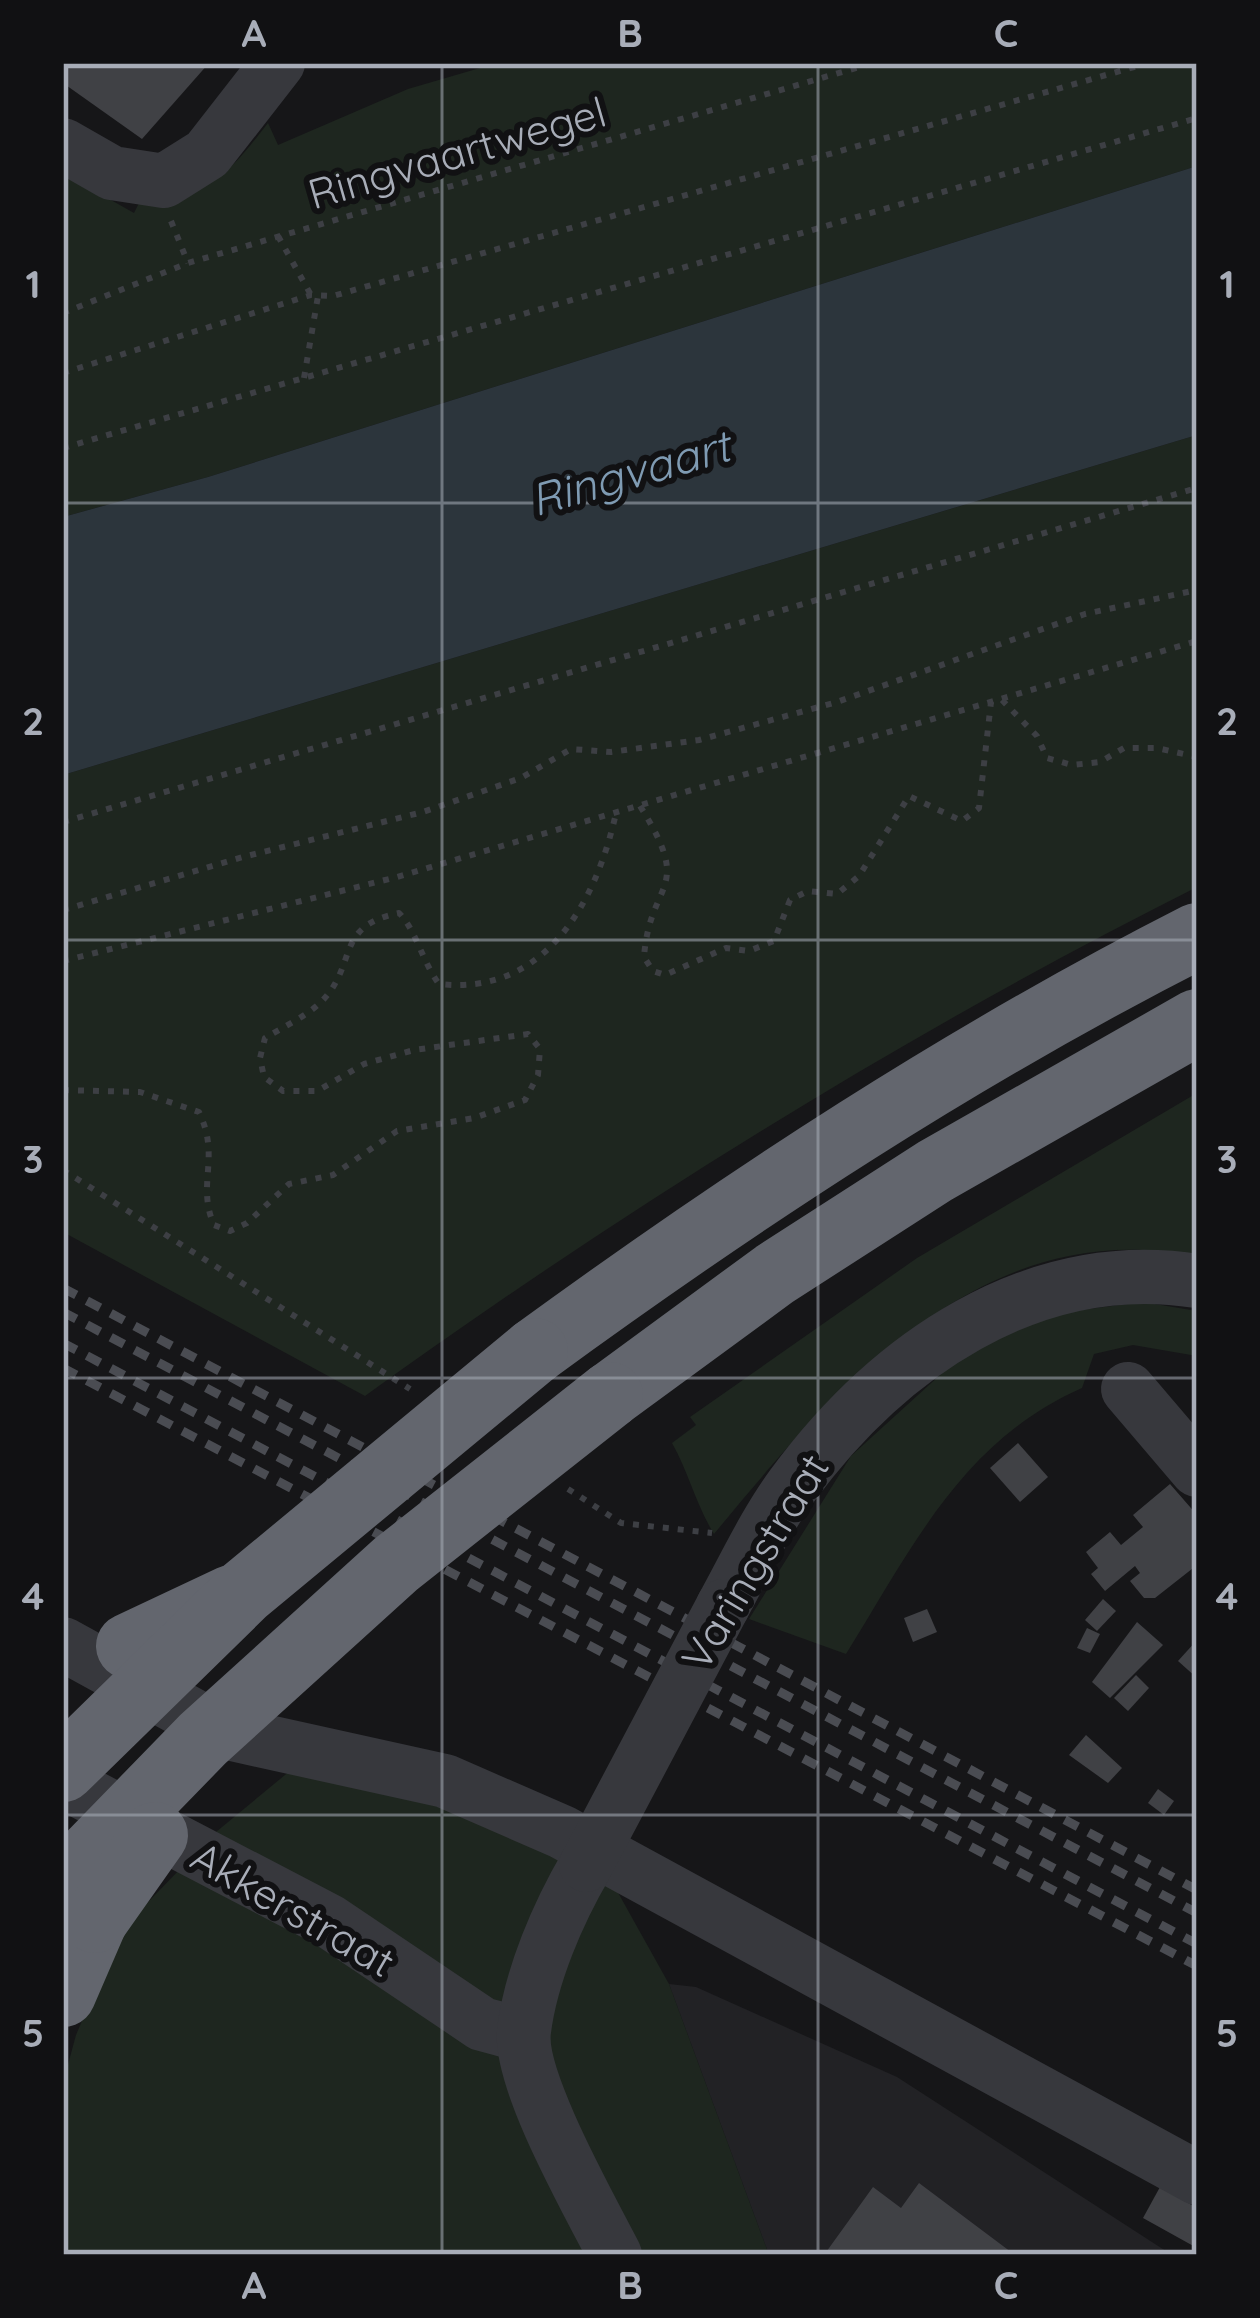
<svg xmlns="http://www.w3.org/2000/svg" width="1260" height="2318" font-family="Quicksand,sans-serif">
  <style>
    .built { fill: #222225 }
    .green { fill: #1e261f }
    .water { fill: #2c353c }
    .building { fill: #404145 }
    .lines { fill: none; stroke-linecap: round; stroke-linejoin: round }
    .path { stroke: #3d3f44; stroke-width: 6; stroke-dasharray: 6 9; stroke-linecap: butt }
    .minor { stroke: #37383d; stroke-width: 54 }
    .highway { stroke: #63666e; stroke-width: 66 }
    .rail { stroke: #4a4c52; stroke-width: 9; stroke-dasharray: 15 12; stroke-linecap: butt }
    .minor-bridge { stroke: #37383d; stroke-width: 54 }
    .highway-bridge { stroke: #63666e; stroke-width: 66 }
    .grid { fill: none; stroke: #a8adb8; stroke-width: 3; stroke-opacity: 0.55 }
    .labels { text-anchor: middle; stroke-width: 12; stroke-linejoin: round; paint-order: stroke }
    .street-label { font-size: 42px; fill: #a8adb8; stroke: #111113 }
    .water-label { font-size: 45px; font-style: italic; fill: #7f9bb3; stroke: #111113 }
    .neatline { fill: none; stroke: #a8adb8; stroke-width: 4.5 }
    .grid-label { font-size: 39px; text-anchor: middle; font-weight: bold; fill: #a8adb8 }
  </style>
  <rect width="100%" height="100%" fill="#161618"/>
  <path class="built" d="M669,1984L696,1987L897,2077L1172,2255H769Z"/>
  <g class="green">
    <path d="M497,63H1197V166L208,477L63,517V173L134,213L142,197C216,187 222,182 268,123L278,145L408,89Z"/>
    <path d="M1197,435V887C907,1033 628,1206 365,1396L63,1232V775Z"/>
    <path d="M1197,1093V1257C984,1212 834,1389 714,1534C696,1505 689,1473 672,1443L696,1425L690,1417L917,1258Z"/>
    <path d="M1143,1302L1197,1311V1356L1133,1345L1094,1354L1082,1388C962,1441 912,1548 846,1654L749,1619L851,1456L951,1365L1008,1330L1050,1314Z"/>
    <path d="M291,1770L432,1796L611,1880L669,1984L769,2255H63V2083L76,2035L120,1931L216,1832Z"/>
  </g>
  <path class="water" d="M1197,166V435L63,775V517L208,477Z"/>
  <g class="building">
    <path d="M63,63H209L142,139L63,83Z"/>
    <path d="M1018,1443L1048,1477L1020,1502L990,1468Z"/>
    <path d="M1170,1484L1197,1515V1565L1155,1598H1144L1130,1581L1140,1573L1135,1566L1105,1591L1091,1574L1098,1568L1086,1552L1110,1532L1121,1545L1143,1527L1133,1515Z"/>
    <path d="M1103,1599L1116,1611L1097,1631L1085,1620Z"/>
    <path d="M927,1609L937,1632L913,1642L904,1618Z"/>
    <path d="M1137,1622L1163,1645L1110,1698L1092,1682Z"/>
    <path d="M1087,1628L1100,1634L1090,1653L1077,1648Z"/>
    <path d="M1197,1640V1678L1178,1661Z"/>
    <path d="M1136,1675L1149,1688L1128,1711L1114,1698Z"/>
    <path d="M1086,1735L1122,1768L1108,1783L1069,1755Z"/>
    <path d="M1158,1789L1174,1801L1164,1815L1148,1803Z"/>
    <path d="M919,2183L1015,2255H824L873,2187L901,2208Z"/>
    <path d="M1160,2187L1197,2208V2248L1143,2218Z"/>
  </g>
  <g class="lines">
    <g class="path">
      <path d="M171,221L188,263"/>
      <path d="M278,236L311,295"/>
      <path d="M63,313L188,263L873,63"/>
      <path d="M63,373L311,295L333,296L1148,63"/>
      <path d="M304,378L318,296"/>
      <path d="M63,448L1197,118"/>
      <path d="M1002,700L1037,736L1047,758L1072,765L1100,762L1124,748H1157L1197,757"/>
      <path d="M640,806C695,893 650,878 644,957L653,971L665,975L726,948L749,951L774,941L790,900L808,891L837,894L859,876L909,796L962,821L979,808L991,702"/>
      <path d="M63,822L1197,488"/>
      <path d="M63,910L243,857L423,812L521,778L571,749L611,752L699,740L837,702L1085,614L1197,590"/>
      <path d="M63,961L397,877L1197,641"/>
      <path d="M63,1090L140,1092L199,1112C221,1158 196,1184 214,1225L230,1231L247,1223L289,1184L333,1175L397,1131L474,1118L525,1100L538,1075L540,1049L528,1034L414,1050L364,1064L317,1091H283L264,1077L260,1058L265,1038C283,1027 307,1016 322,1001C358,964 334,926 399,913C416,930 422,961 439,984C545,996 596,903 616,813"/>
      <path d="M63,1170L410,1389"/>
      <path d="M568,1489L621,1523L712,1533"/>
    </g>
    <g class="minor">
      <path d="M63,145L112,173L164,181L207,154L278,63"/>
      <path d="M1128,1389L1197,1470"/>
      <path d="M723,1606C745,1566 765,1523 792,1486C887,1357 1031,1255 1197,1281"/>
      <path d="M63,1644L223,1732L445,1781L562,1832L1197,2178"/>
      <path d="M63,1782L329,1921L482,2024L523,2035"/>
      <path d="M586,1865C558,1913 531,1975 524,2031C518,2080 591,2208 615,2255"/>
    </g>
    <g class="highway">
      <path d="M535,1351C746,1197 963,1055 1197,936"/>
      <path d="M610,1395L775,1274L935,1171L1197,1022"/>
      <path d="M129,1646L231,1598"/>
      <path d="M63,1994L95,1920"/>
    </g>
    <g class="rail">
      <path d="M63,1288L1197,1890"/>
      <path d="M63,1312L1197,1913"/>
      <path d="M63,1343L1197,1944"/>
      <path d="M63,1368L1197,1966"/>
    </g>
    <path class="minor-bridge" d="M586,1865L723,1606"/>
    <g class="highway-bridge">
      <path d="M63,1769L245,1591L535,1351"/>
      <path d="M63,1883L203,1739L396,1564L610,1395"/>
      <path d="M95,1920L155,1835"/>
    </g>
  </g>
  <path class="grid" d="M442,63V2255M818,63V2255M63,503H1197M63,940H1197M63,1378H1197M63,1815H1197"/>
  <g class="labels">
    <g class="street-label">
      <text transform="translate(457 153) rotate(-16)" y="15">Ringvaartwegel</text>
      <text transform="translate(755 1562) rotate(-59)" y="15">Varingstraat</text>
      <text transform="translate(293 1909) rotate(30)" y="15">Akkerstraat</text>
    </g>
    <g class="water-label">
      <text transform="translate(630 473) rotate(-16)" y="16">Ringvaart</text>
    </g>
  </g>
  <rect width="1260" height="2318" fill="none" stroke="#111113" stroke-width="132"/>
  <rect x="66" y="66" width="1128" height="2186" class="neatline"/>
  <g class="grid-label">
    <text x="254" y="47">A</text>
    <text x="630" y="47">B</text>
    <text x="1006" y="47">C</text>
    <text x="33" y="298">1</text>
    <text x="1227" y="298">1</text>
    <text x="33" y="735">2</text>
    <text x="1227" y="735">2</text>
    <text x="33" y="1173">3</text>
    <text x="1227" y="1173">3</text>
    <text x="33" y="1610">4</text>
    <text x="1227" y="1610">4</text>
    <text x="33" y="2047">5</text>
    <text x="1227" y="2047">5</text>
    <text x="254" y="2299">A</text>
    <text x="630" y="2299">B</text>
    <text x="1006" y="2299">C</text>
  </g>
</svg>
